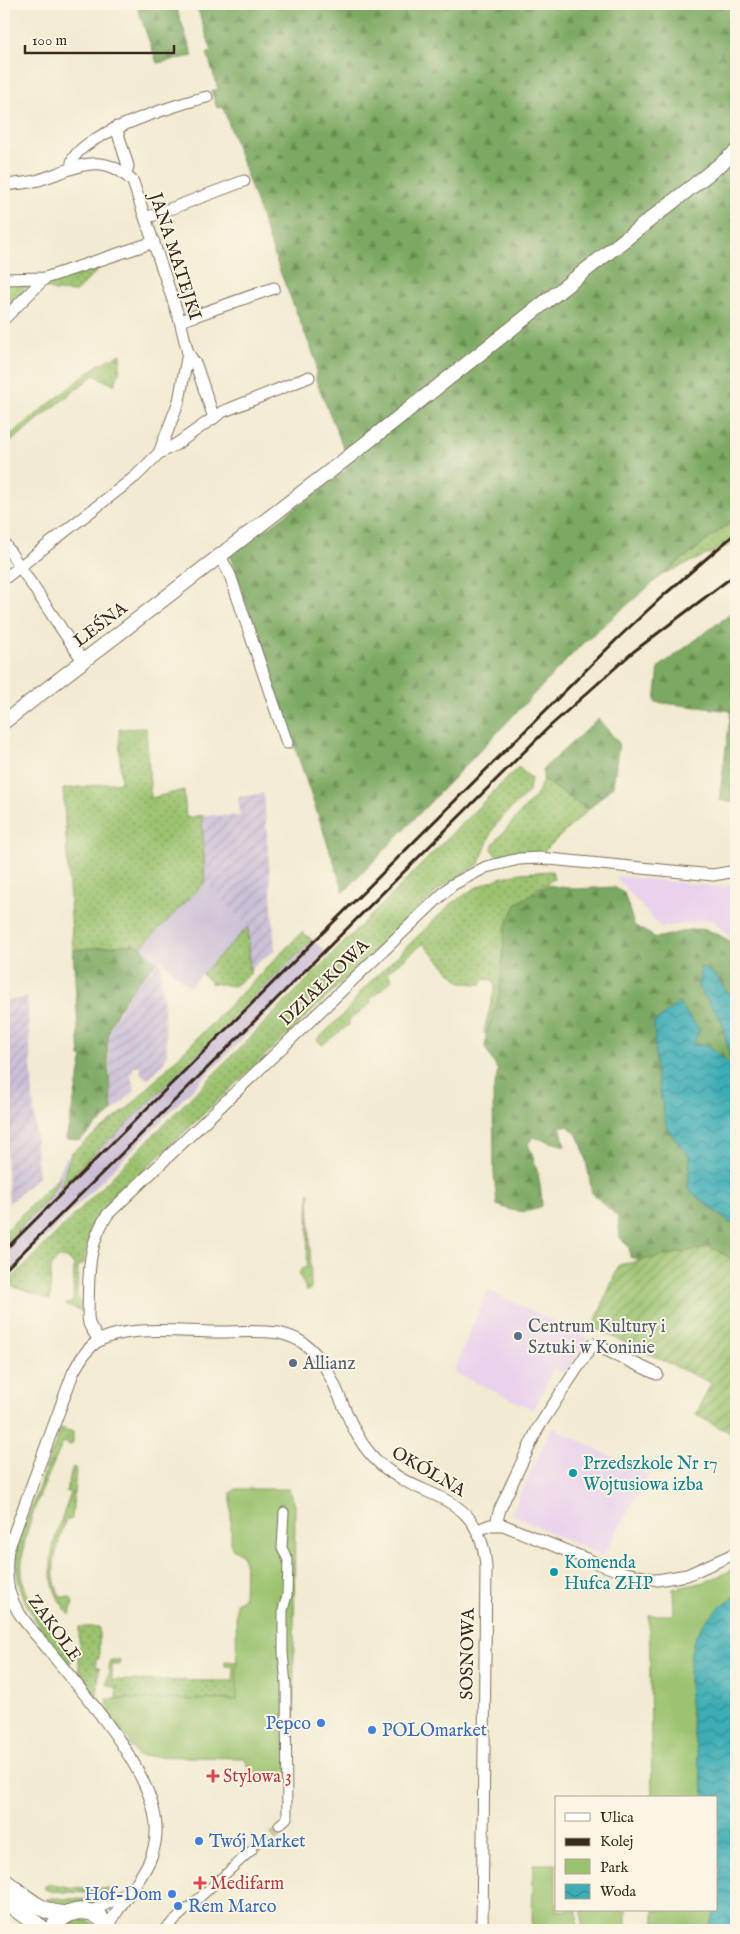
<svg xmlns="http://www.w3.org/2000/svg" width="740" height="1934" font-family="'IM FELL English',serif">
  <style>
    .built { fill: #ead1ec }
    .industrial { fill: url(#industrial-furrows) }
    .railway { fill: #cabfd6 }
    .grass { fill: url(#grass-dots); stroke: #6b7646 }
    .forest { fill: url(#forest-firs); stroke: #5c6a40 }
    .park { fill: #9bc36f; stroke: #6b7646 }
    .garden { fill: url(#garden-furrows); stroke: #6b7646 }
    .water { fill: url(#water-waves); stroke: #3c6c6a }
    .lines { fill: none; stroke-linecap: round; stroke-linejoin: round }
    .pedestrian-tunnel { stroke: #cdc4ad; stroke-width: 9; stroke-dasharray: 9 4.5; stroke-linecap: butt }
    .pedestrian-casing { stroke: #7b6e5d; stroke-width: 11 }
    .minor-casing { stroke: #7b6e5d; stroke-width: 13 }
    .tertiary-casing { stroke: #7b6e5d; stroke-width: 16 }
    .secondary-casing { stroke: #7b6e5d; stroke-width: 18 }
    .pedestrian { stroke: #fff; stroke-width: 9 }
    .minor { stroke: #fff; stroke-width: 11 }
    .tertiary { stroke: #fff; stroke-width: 14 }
    .secondary { stroke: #fff; stroke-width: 16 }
    .rail { stroke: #3b2a1e; stroke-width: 3 }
    .service-dot { fill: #5c6f8a; stroke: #fcf5e5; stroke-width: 2 }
    .culture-dot { fill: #0f9aa8; stroke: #fcf5e5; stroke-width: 2 }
    .shop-dot { fill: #3f7fe0; stroke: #fcf5e5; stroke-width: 2 }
    .health-dot { fill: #e0444e; stroke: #fcf5e5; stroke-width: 2 }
    .labels { text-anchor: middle; stroke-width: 4; stroke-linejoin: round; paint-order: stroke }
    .street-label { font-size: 18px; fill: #3b2a1e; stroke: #fcf5e5 }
    .service-label { font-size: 18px; fill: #4e5e75; stroke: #fcf5e5; text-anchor: start }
    .culture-label { font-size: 18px; fill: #0d838f; stroke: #fcf5e5; text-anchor: start }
    .shop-label { font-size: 18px; fill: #366cbe; stroke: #fcf5e5; text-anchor: start }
    .health-label { font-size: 18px; fill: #be3a42; stroke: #fcf5e5; text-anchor: start }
  </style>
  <defs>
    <pattern id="industrial-furrows" width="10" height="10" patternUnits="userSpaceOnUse" patternTransform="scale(1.25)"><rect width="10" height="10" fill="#cabfd6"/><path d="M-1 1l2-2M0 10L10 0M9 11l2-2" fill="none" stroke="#aea4b7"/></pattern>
    <pattern id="grass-dots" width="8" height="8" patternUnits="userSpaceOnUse" patternTransform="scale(1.25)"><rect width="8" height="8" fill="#9bc36f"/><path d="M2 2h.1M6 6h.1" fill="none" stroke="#809f5b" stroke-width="1.8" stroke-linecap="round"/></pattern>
    <pattern id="forest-firs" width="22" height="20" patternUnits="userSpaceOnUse" patternTransform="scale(1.25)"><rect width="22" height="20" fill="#7ca962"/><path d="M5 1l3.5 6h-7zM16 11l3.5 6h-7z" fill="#678a50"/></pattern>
    <pattern id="garden-furrows" width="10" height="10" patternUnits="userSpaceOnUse" patternTransform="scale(1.25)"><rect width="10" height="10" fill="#9bc36f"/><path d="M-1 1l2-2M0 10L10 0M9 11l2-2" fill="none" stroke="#809f5b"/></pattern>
    <pattern id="water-waves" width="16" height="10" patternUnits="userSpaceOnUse" patternTransform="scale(1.25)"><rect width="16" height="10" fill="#3cadb5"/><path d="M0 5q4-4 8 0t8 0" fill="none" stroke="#348d93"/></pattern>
  </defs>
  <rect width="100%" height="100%" fill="#fcf5e5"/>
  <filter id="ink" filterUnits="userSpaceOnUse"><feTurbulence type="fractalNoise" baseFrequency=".02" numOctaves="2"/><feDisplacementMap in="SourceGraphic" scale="10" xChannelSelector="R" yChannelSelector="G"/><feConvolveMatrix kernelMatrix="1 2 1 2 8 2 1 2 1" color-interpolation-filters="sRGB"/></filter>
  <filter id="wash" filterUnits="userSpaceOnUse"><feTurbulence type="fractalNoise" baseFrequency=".0096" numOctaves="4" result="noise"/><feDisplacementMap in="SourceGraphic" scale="20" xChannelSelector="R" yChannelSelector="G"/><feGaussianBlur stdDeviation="1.12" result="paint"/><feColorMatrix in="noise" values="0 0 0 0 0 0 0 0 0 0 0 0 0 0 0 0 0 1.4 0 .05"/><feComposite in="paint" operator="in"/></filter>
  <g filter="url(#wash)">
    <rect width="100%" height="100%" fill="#f2ebd1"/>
    <g class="built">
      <path d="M615,876L724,887L736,883V944L712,919L661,928Z"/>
      <path d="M488,1290L588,1338L566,1373L553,1368L534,1410L453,1372Z"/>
      <path d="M552,1427L649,1475L602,1557L511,1514Z"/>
    </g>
    <g class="industrial">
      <path d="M264,793L275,950L253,966L250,974L248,927L205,883L202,815L240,816L238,797Z"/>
      <path d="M160,957L167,1053L164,1062L148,1079L141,1075L140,1066H133V1071L130,1074L135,1090L112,1112L108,1036L115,1018L137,983Z"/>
      <path d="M27,998L38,1177L9,1203L4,1117V1000Z"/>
    </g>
    <g class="railway">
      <path d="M205,883L248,927L189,987L160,958L156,962L141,947Z"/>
      <path d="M312,940L328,953L4,1279V1245L49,1198L65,1158L69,1157L62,1188L111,1137L113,1138Z"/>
    </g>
    <g class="grass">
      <path d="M100,266L99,269L76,292L55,291L42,286Z"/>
      <path d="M4,281L31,283L4,311Z"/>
      <path d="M121,354L119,373L114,385L94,375L4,447V440L98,365Z"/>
      <path d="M736,518V542L663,574Z"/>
      <path d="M146,728L151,798L184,790L186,818L202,815L205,883L141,947L134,944L73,950L63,789L121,782L119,729Z"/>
      <path d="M518,767L531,778L529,792L500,819L492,831L479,864L441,888L108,1205C94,1224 87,1239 84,1263L78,1266L77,1297L83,1303L82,1311L66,1305L73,1301L74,1265L67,1258H59L51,1265L50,1300L6,1284Z"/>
      <path d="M543,779L588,810L543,852H518L497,857L492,850L493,844L538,793Z"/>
      <path d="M552,871L554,879L534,891L503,965L499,997L486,1035L484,1032L495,988L494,980L485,979L481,984L461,983L423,944L387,972L392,980L370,1000L371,1003L348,1021L350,1024L322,1045L317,1040L346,1012L363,989L451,904L475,888L499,878L521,873Z"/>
      <path d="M248,927L250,974L234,986L211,983L202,974Z"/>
      <path d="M302,932L312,940L113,1138L111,1137L60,1189L71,1153L128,1108Z"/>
      <path d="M60,1176L49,1198L4,1245V1232Z"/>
      <path d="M309,1192L311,1289L307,1291L299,1274L301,1269L307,1267Z"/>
      <path d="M61,1428L73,1432V1443L71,1445L63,1442C47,1481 9,1550 26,1591C36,1616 58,1637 74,1659L69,1664C39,1624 16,1605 15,1551Z"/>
      <path d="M73,1467L76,1469L72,1519L65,1521C58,1547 46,1572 61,1597H70L73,1602L70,1615C35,1577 56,1535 71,1493L66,1491Z"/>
      <path d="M79,1627H99V1659H96V1667H99L97,1699L79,1676Z"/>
      <path d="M110,1660H120V1665H112V1680L233,1681L234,1666H225V1661L238,1662L237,1700L116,1699L117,1688L107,1684Z"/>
      <path d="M48,1883L68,1887L109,1889L110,1891L106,1894L49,1891L43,1888Z"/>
      <path d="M50,1898L100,1900L105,1902L99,1906L80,1903L60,1907L44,1901Z"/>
      <path d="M81,1919L91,1922L98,1930H61L70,1921Z"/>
    </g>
    <g class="forest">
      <path d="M136,4H175L193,56L157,63Z"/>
      <path d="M196,4H736V518L663,574L583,643L344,892L230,556L346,470L344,449L316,380V361L281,274L223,107L217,108L211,91L218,89L207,53L212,52Z"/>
      <path d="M736,610V803L719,800L731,711L655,702L659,667Z"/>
      <path d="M598,719L619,743L613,786L588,810L543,779V769Z"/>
      <path d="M547,885L576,889L614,887L624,893L634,925L656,938C698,929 698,921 736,945V1003L714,974L702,968L698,987L722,1021L732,1067L708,1045L693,1044L679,1003L667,1129L690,1157L688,1189L730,1223H736V1261L710,1247L641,1261L630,1257L629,1247L620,1238L618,1217L592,1193L585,1155L579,1137L568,1126H560L565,1146L533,1137L528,1144C537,1165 541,1183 542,1206C525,1215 515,1212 497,1205L494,1173L493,1093L498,1071L485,1047L486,1035L499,997L505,928L517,903Z"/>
      <path d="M134,944L141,947L156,962C140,979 110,1013 108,1037C106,1061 111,1088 112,1112L80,1140L66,1139L83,1057H80L73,950Z"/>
    </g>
    <g class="park">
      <path d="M236,1489H289L295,1505L293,1779H253V1769L248,1768L245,1758L138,1756L129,1744L131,1742L127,1737L125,1738L110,1716L107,1699L237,1700L236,1603L244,1598L245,1562L242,1555L231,1547V1493Z"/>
      <path d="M736,1568V1596L734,1597L690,1712L705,1798H652L649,1615H674L673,1589L708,1581Z"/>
      <path d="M533,1864H556V1910H577V1930H532Z"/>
      <rect x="582" y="1910" width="44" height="20"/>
      <path d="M654,1910H715L708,1930H654Z"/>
    </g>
    <path class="garden" d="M710,1247L736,1261V1436L696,1415L711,1383L596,1329V1320L619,1265Z"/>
    <g class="water">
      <path d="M701,967L714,974L736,1003V1223H730L688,1189L690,1157L667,1129L656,1072L654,1023L678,1003L700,1030L693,1044L708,1045L732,1066L722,1021L698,987Z"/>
      <path d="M736,1596V1930H708L720,1895L719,1870L716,1856V1798H705C698,1757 675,1661 701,1627C709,1616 725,1602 736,1596Z"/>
    </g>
  </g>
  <g filter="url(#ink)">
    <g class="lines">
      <path class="pedestrian-tunnel" d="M252,1850L279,1825"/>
      <g class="pedestrian-casing">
        <g id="pedestrian">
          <path d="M279,1825L287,1818L286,1684L283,1653V1610L287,1595L288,1560L282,1548L284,1512"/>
          <path d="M164,1930L252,1850"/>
        </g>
      </g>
      <g class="minor-casing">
        <g id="minor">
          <path d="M116,127L128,166L126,174"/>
          <path d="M72,167C65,138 184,102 207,97"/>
          <path d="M4,185C16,184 27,183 39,180C74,169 102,149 133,182L180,321L188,353L196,365L214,418"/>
          <path d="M146,218L244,181"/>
          <path d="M4,279L45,278L154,242"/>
          <path d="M4,319L45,278"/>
          <path d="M180,321L274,288"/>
          <path d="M159,453L175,445L222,412L309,377"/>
          <path d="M4,543L83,661"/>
          <path d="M220,556L230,575L287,743"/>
          <path d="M4,579L136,476L159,453L179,401L188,353"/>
          <path d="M99,1341L89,1324L88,1316C89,1280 86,1245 108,1214L452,885L486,867L519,859L539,858L713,875L736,871"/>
          <path d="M496,1524L500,1509L538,1428L593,1344L657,1374"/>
          <path d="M478,1530L490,1525H503L594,1562L622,1572L657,1580L687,1575L736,1553"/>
          <path d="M90,1912L126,1894"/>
          <path d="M109,1930C110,1922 113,1917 118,1910C135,1882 158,1862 156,1826C153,1769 82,1692 47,1648C33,1631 15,1613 9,1591C6,1577 6,1564 8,1550L73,1373C79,1361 86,1349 98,1341C128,1325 181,1332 215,1332C236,1332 258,1330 279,1333C287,1335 296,1338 303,1343C339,1367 341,1424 374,1458C418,1504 480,1486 486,1567L482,1930"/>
        </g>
      </g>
      <g class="tertiary-casing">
        <path id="tertiary" d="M4,722L347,458L736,152"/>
      </g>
      <g class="secondary-casing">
        <g id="secondary">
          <path d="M4,1881C22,1894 42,1915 66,1914"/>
          <path d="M4,1900L44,1930"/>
          <path d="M52,1930C64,1907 98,1903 108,1930"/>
        </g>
      </g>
      <use href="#pedestrian" class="pedestrian"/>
      <use href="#minor" class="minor"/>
      <use href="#tertiary" class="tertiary"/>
      <use href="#secondary" class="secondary"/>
      <g class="rail">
        <path d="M4,1251L618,638L664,595L736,533"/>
        <path d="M4,1271L548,728L633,652L736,574"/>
      </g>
    </g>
  </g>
  <g class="service-dot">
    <circle cx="518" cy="1336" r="5"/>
    <circle cx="293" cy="1363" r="5"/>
  </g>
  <g class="culture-dot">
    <circle cx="573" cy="1473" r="5"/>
    <circle cx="554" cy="1572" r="5"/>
  </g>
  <g class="shop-dot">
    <circle cx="321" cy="1723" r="5"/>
    <circle cx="372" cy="1730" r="5"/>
    <circle cx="199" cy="1841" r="5"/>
    <circle cx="172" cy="1894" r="5"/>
    <circle cx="178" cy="1906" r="5"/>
  </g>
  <g class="health-dot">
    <path d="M210.5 1768.5h5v5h5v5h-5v5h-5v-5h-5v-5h5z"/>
    <path d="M197.5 1875.5h5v5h5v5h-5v5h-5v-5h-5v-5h5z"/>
  </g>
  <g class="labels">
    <g class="street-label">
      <text transform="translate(176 256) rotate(72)" y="6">JANA MATEJKI</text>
      <text transform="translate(100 624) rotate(-37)" y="6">LEŚNA</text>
      <text transform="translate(324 982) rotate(-44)" y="6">DZIAŁKOWA</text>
      <text transform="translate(429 1471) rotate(30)" y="6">OKÓLNA</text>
      <text transform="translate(55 1628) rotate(54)" y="6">ZAKOLE</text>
      <text transform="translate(467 1654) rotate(-89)" y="6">SOSNOWA</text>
    </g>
    <g class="service-label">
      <text x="528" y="1332">Centrum Kultury i<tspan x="528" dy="21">Sztuki w Koninie</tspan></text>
      <text x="303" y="1369">Allianz</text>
    </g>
    <g class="culture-label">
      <text x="583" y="1469">Przedszkole Nr 17<tspan x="583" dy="21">Wojtusiowa izba</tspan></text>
      <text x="564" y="1568">Komenda<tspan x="564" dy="21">Hufca ZHP</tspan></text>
    </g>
    <g class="shop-label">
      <text x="311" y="1729" text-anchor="end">Pepco</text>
      <text x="382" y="1736">POLOmarket</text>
      <text x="209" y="1847">Twój Market</text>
      <text x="162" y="1900" text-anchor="end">Hof-Dom</text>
      <text x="188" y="1912">Rem Marco</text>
    </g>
    <g class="health-label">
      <text x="223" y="1782">Stylowa 3</text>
      <text x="210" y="1889">Medifarm</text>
    </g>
  </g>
  <rect width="740" height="1934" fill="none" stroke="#fcf5e5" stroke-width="20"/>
  <rect x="555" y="1796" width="162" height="115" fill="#fcf5e5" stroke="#afa495"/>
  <rect x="565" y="1813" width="25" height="8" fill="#ffffff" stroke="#afa495"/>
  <text x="600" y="1822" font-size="15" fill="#3b2a1e">Ulica</text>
  <rect x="565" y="1838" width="25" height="8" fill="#3b2a1e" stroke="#afa495"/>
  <text x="600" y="1846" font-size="15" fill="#3b2a1e">Kolej</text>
  <rect x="565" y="1859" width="25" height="15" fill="#9bc36f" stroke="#afa495"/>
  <text x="600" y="1872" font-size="15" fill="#3b2a1e">Park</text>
  <rect x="565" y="1884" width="25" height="15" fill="url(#water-waves)" stroke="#afa495"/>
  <text x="600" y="1896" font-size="15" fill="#3b2a1e">Woda</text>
  <path d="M25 45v8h149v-8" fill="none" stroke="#3b2a1e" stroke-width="2.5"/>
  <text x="32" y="45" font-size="15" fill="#3b2a1e" stroke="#fcf5e5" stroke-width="4" paint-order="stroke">100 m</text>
</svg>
